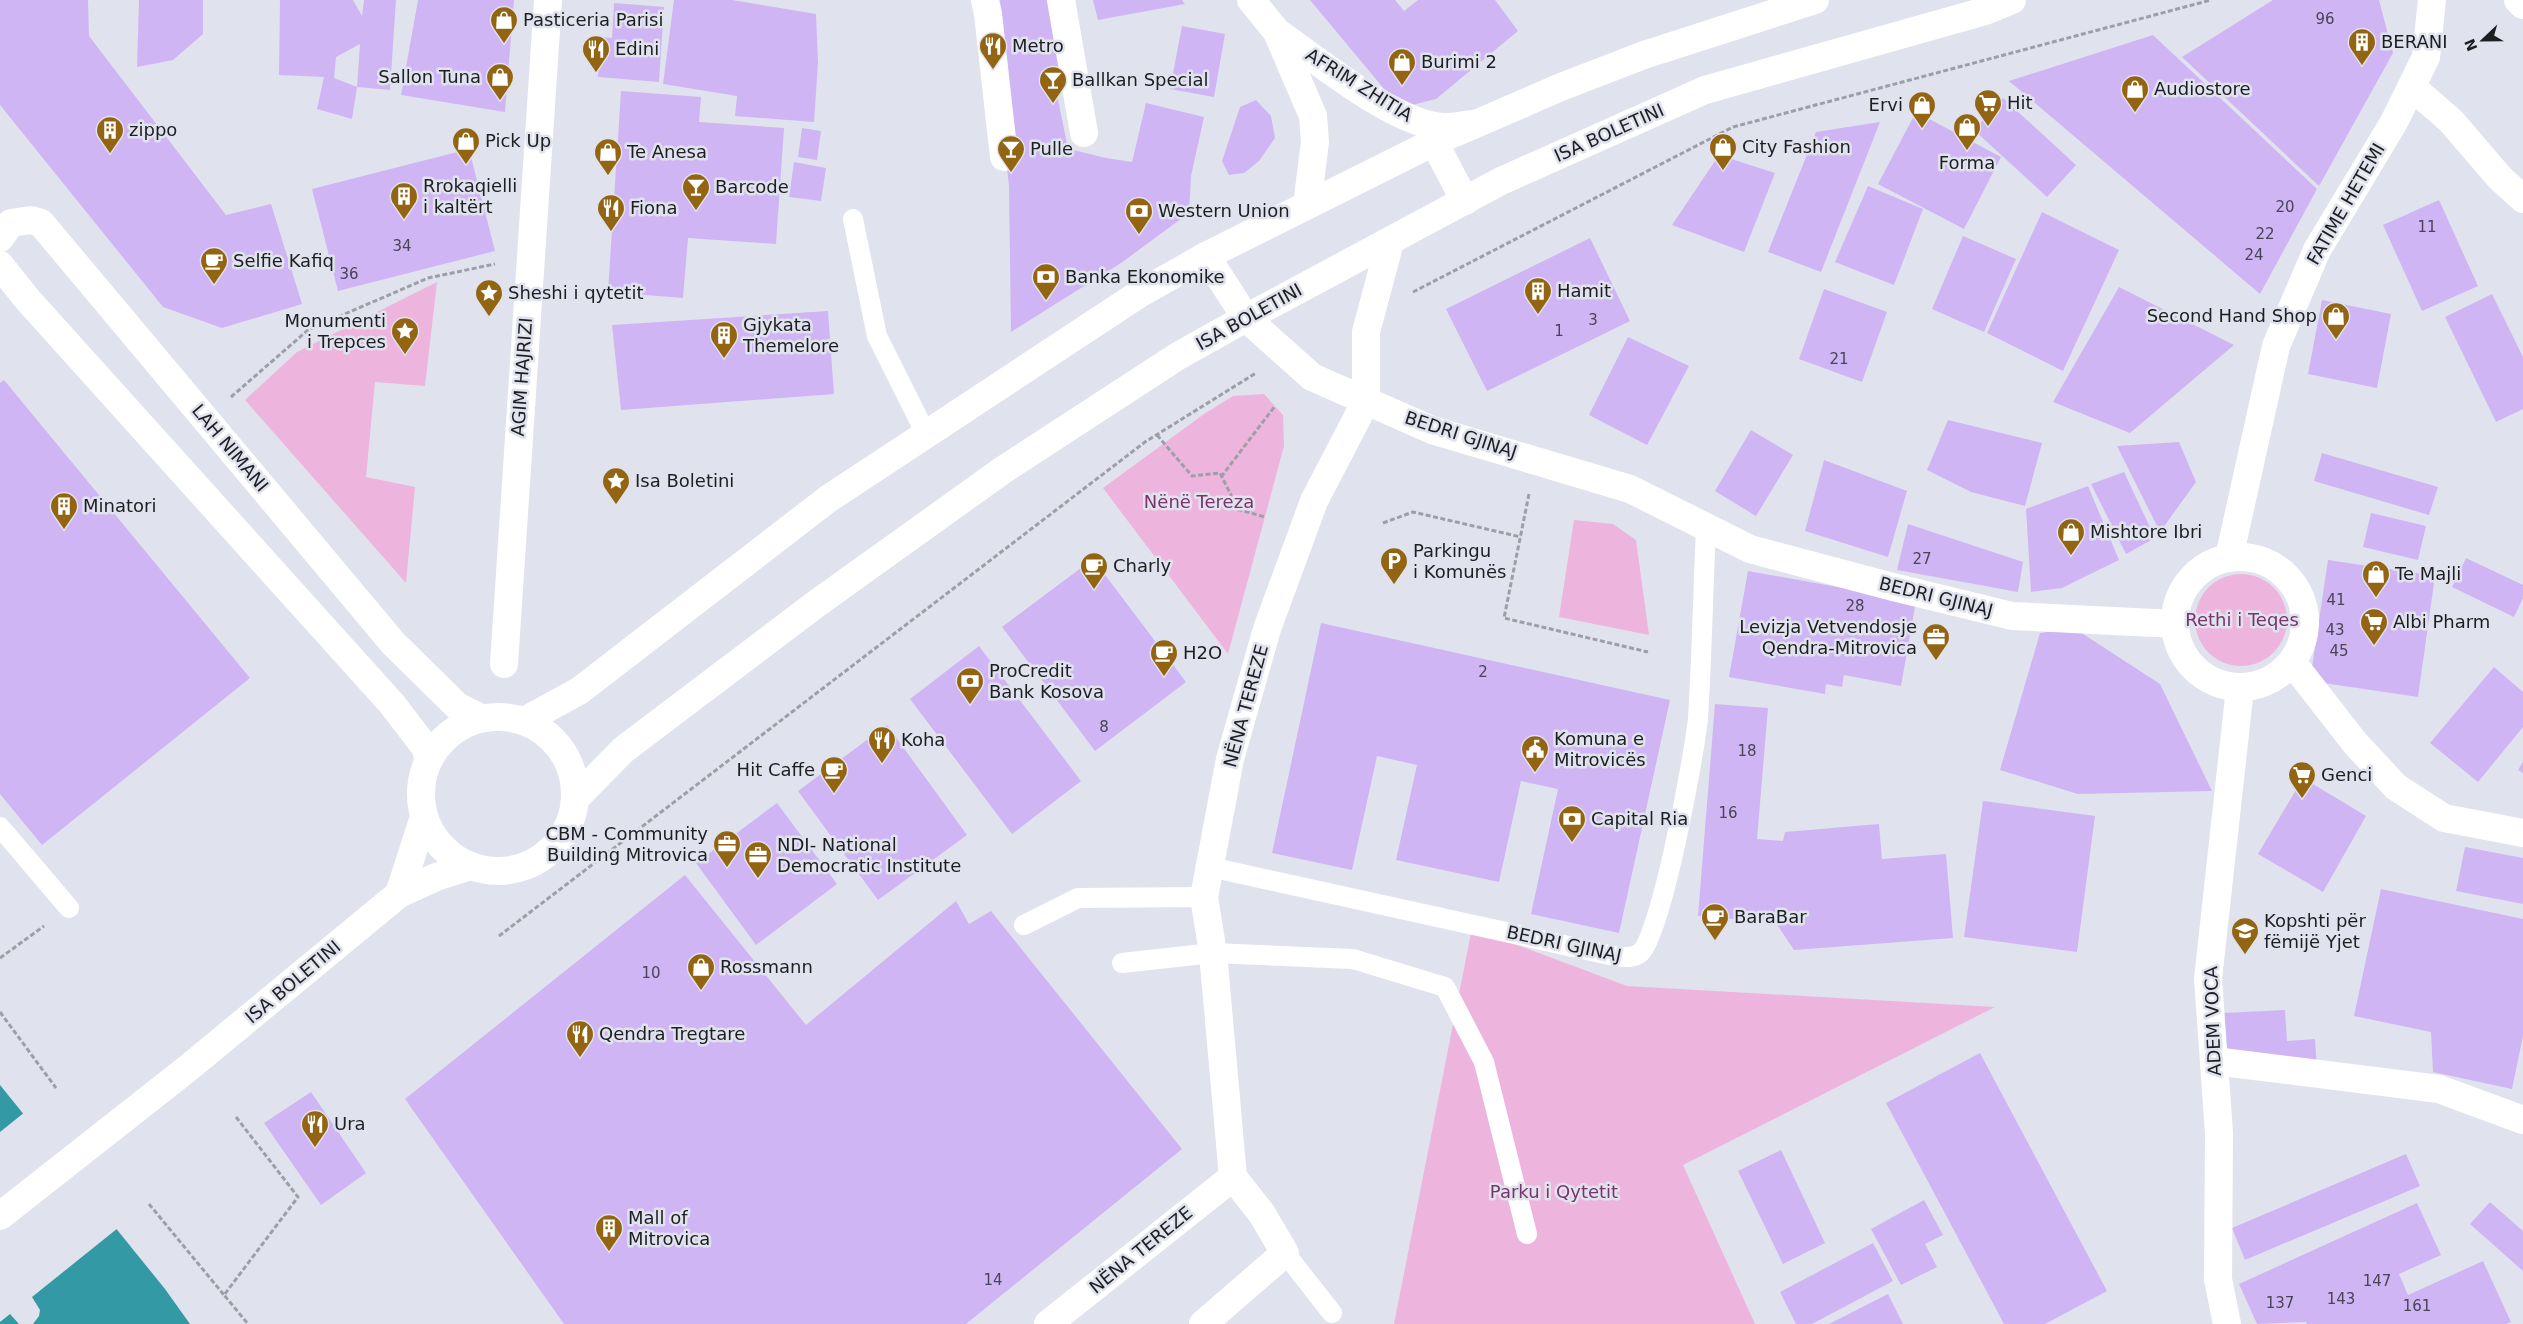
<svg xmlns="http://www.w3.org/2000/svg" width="2523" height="1324" font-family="'DejaVu Sans',sans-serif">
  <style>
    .green { fill: #edb5dd }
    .water { fill: #3399a5 }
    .pier { fill: #e0e3ed }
    .building { fill: #d0b5f4; fill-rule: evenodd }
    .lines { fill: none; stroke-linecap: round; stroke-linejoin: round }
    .path { stroke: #9d9fa7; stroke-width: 3; stroke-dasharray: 5 2.5; stroke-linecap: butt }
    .lane { stroke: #fff; stroke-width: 20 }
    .street { stroke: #fff; stroke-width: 28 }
    .secondary { stroke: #fff; stroke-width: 28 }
    .labels { text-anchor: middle; stroke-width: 5; stroke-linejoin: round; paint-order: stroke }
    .number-label { font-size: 15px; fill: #4a4456 }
    .poi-label { font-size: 18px; fill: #1d1e21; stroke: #e0e3ed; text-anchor: start }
    .street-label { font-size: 18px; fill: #1d1e21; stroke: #e0e3ed }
    .park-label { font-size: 18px; fill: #7b336b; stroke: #e0e3ed }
  </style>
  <rect width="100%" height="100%" fill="#e0e3ed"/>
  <g class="green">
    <path d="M437,282L425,386L375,382L366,477L415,487L406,583L245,400L297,352Z"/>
    <path d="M1264,394L1283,415L1284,446L1228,654L1103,488L1204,414L1233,396Z"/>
    <path d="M1574,520L1613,524L1636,540L1649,635L1559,617Z"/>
    <circle cx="2241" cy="620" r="46"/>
    <path d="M1472,928L1627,986L1995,1007L1683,1165L1755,1324H1394Z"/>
  </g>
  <path class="water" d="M0,1085L165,1289L190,1324H0Z"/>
  <path class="pier" d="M25,1112L118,1228L32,1297L40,1310L39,1316L33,1324H19L10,1314L0,1322V1132Z"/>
  <g class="building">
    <path d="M0,0H88L89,36L226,215L271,204L302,304L222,328L163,307L0,105Z"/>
    <path d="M139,0H203V34L173,60L137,67Z"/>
    <path d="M280,0H353L362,16L364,0H396L390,90L357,87L352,119L317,109L324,77L279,75ZM360,44L357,87L334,78L336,57Z"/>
    <path d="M418,0H514L505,112L401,95Z"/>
    <path d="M674,0H732L816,14L818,63L814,122L735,116L737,96L663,84Z"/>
    <path d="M988,0H1056L1070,77L1054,80L1067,144L1057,146L1106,158L1132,162L1146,103L1204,117L1191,176L1189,213L1121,263L1011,332L1009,186Z"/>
    <path d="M1093,0H1182L1185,4L1098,20Z"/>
    <path d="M1310,0H1395L1404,11L1418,0H1495L1518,31L1436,99L1400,108Z"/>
    <path d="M2273,0H2379L2393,53L2319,186L2182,57Z"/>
    <path d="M614,3L664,7L659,82L598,77L601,37L612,38Z"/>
    <path d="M1182,26L1225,34L1214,97L1170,89Z"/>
    <path d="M2153,35L2317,189L2260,294L2009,81Z"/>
    <path d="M621,91L701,97L699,122L784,128L776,244L688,238L683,298L608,292Z"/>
    <path d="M2003,98L2076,165L2047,197L1974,130Z"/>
    <path d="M1256,100L1271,116L1275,138L1259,161L1244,173L1229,175L1222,161L1240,107Z"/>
    <path d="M1916,112L2001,157L1964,229L1878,184Z"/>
    <path d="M1880,122L1821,272L1768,252L1816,132Z"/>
    <path d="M802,128L821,131L817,160L798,157Z"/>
    <path d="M469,149L495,251L338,291L312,189Z"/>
    <path d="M1719,155L1775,173L1744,252L1672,225Z"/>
    <path d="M794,162L826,168L821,201L789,197Z"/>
    <path d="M1868,186L1923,209L1894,285L1835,262Z"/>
    <path d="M2439,200L2478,286L2422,311L2383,225Z"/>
    <path d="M2042,212L2119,250L2063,371L1987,333Z"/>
    <path d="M1963,236L2016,259L1984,332L1932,309Z"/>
    <path d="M1590,238L1630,321L1487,391L1446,309Z"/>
    <path d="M2119,287L2234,345L2130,433L2053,402Z"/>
    <path d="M1824,289L1887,312L1862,382L1799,359Z"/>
    <path d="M2492,294L2523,357V409L2496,422L2445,317Z"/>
    <path d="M2322,300L2391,314L2377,388L2308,374Z"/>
    <path d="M828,311L834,394L621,410L612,325Z"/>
    <path d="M1628,337L1689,366L1647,445L1589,415Z"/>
    <path d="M4,380L250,678L42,845L0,794V383Z"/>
    <path d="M1948,420L2042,443L2025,506L1971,492L1927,470Z"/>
    <path d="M1751,430L1793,455L1756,516L1715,491Z"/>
    <path d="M2179,442L2196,482L2160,532L2117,446Z"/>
    <path d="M2322,453L2438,487L2429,515L2314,481Z"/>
    <path d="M1824,460L1907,491L1888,557L1805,531Z"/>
    <path d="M2124,472L2155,538L2126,554L2091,484Z"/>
    <path d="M2088,486L2119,560L2062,588L2031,592L2026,509Z"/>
    <path d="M2371,513L2426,526L2418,560L2363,547Z"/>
    <path d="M1908,524L2023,562L2018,592L1897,570Z"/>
    <path d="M2466,558L2523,585V598L2514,617L2452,587Z"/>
    <path d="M1093,559L1186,682L1095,751L1002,627Z"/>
    <path d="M2328,560L2435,576L2418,697L2310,681Z"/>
    <path d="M1748,571L1916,601L1901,686L1844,675L1842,687L1826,684L1825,694L1729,677Z"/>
    <path d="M1321,623L1670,700L1619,933L1531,914L1558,789L1521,781L1499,882L1396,860L1417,765L1377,756L1352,870L1272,853Z"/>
    <path d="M2074,628L2160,684L2212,791L2078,794L2000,770L2040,633Z"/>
    <path d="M979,646L1081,781L1012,834L910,699Z"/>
    <path d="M2494,667L2523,692V727L2478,782L2430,743Z"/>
    <path d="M1715,704L1768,708L1757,839L1783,841L1785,832L1879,824L1882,859L1946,854L1953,938L1794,950L1776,923L1698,916Z"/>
    <path d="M887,725L967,835L878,900L798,791Z"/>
    <path d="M2523,762V773L2518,770Z"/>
    <path d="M2303,778L2366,816L2323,892L2258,854Z"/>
    <path d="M1983,801L2095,816L2077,952L1964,937Z"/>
    <path d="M777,803L837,884L756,945L696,863Z"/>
    <path d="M2465,847L2523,858V904L2456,891Z"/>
    <path d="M685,875L806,1025L956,901L969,924L991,911L1182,1149L966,1324H564L405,1099Z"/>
    <path d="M2381,889L2523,919V1036L2512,1089L2433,1072L2431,1032L2354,1016Z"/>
    <path d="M2285,1010L2287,1041L2315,1039L2317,1070L2226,1074L2223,1013Z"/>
    <path d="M1980,1053L2107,1291L2045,1324H2004L1886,1103Z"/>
    <path d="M311,1092L366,1173L321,1205L264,1123Z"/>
    <path d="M1781,1150L1825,1243L1783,1264L1738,1171Z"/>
    <path d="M2406,1154L2420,1186L2245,1260L2232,1228Z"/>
    <path d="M1924,1200L1943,1235L1925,1244L1937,1267L1901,1285L1871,1229Z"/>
    <path d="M2490,1202L2523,1231V1271L2470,1224Z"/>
    <path d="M2417,1203L2441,1255L2399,1274L2408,1295L2483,1261L2511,1322L2506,1324H2307L2306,1322L2257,1324L2239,1284Z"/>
    <path d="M1873,1243L1893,1281L1812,1324H1796L1780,1292Z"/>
    <path d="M1888,1294L1903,1324H1829Z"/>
  </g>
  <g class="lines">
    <g class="path">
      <path d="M1413,292L1733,127L2211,0"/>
      <path d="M231,397L308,330L428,278L495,264"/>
      <path d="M1157,435L1192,476L1220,473L1231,495L1229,507L1265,517"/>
      <path d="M1221,477L1275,406"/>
      <path d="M1529,494L1504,618L1648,652"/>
      <path d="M1383,523L1413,512L1521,537"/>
      <path d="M499,936L1145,442L1256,373"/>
      <path d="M0,958L44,926"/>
      <path d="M0,1012L56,1088"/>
      <path d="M236,1117L298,1197L224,1295L248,1324"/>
      <path d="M149,1204L224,1295"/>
    </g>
    <g class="lane">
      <path d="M853,219L877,336L926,434"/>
      <path d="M0,827L69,908"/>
      <path d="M1210,867L1614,956C1623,957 1632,959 1640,953C1661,937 1695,751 1698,718C1702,655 1703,591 1706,528"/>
      <path d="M1024,925L1078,898L1204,897"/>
      <path d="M1122,963L1213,953L1353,959L1445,987L1484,1062L1527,1234"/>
      <path d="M1285,1253L1332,1313"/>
    </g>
    <g class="street">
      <path d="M985,0L988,14L1004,157"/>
      <path d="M1061,0L1084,133"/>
      <path d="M1251,0L1277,32"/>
      <path d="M2518,0L2523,5"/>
      <path d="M2412,87L2451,121L2500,178L2523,199"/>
      <path d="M1434,142L1465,201"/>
      <path d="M1307,205L1315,142L1313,116L1277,32C1319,61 1393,123 1442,127C1452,128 1463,125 1473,124"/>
      <path d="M0,238L11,223L31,220L41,223L393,643L457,706L481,718"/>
      <path d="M1206,256L1246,318L1312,377L1432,430L1630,489L1750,549L1893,587L2012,616L2175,624"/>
      <path d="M0,265L28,300L392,704L425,747L429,759"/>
      <circle cx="2240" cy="622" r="65"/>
      <path d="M2229,558L2276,346L2317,250L2394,122L2426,57L2432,0"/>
      <path d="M2292,662L2355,743L2396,787L2444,818L2523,833"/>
      <path d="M504,664L548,0"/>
      <path d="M399,894L424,817"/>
      <path d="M2214,1061L2439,1089L2523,1120"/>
      <path d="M0,1216L187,1069L399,894L436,877L471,866"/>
      <path d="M1048,1324L1233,1177"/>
      <path d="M1203,1324L1285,1253L1262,1214L1233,1177L1213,953L1204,897L1230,759L1267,629L1314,501L1366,401V332L1390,242"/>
      <path d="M2227,1324L2218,1279L2219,1133L2208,979L2240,688"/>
    </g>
    <g class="secondary">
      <circle cx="498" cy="794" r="77"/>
      <path d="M524,721L579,691L828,499L1139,294L1206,256L1434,142L1561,87L1644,55L1815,0"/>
      <path d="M575,799L623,750L816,604L1003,470L1178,356L1246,318L1501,181L1705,90L1985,11L2012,0"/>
    </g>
  </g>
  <defs>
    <g id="shop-pin" transform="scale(1.4375)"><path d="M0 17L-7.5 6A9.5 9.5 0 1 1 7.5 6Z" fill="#936512" stroke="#e0e3ed"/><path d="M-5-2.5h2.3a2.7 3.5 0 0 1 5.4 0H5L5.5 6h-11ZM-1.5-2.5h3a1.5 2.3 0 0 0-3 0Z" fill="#fff"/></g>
    <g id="building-pin" transform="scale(1.4375)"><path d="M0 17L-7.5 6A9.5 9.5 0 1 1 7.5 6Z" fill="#936512" stroke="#e0e3ed"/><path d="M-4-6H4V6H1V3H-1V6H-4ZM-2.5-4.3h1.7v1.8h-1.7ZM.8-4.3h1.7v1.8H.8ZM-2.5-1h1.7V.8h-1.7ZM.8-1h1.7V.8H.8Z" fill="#fff"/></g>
    <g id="restaurant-pin" transform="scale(1.4375)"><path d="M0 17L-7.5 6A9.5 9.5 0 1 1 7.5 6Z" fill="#936512" stroke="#e0e3ed"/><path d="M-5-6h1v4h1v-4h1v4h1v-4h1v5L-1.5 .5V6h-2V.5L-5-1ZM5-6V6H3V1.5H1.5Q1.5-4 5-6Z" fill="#fff"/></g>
    <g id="bar-pin" transform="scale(1.4375)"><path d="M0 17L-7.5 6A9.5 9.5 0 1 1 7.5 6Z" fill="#936512" stroke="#e0e3ed"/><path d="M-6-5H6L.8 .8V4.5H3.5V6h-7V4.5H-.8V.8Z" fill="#fff"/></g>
    <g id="supermarket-pin" transform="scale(1.4375)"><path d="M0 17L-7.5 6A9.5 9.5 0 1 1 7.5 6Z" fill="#936512" stroke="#e0e3ed"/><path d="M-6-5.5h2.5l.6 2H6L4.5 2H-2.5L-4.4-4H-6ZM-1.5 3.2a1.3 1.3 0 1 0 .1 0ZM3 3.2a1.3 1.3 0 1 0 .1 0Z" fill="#fff"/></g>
    <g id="bank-pin" transform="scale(1.4375)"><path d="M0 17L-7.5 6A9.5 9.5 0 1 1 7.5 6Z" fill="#936512" stroke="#e0e3ed"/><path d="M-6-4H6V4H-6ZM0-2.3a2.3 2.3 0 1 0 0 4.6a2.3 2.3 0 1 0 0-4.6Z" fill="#fff"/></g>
    <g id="cafe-pin" transform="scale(1.4375)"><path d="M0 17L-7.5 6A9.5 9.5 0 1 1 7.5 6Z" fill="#936512" stroke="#e0e3ed"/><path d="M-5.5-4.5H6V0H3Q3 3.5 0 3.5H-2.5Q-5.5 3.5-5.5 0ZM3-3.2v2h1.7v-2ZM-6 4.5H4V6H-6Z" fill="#fff"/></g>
    <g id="sight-pin" transform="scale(1.4375)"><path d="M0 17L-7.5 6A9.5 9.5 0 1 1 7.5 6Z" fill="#936512" stroke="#e0e3ed"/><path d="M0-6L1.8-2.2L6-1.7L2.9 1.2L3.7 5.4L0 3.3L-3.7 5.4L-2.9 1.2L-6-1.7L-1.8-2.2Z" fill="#fff"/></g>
    <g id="parking-pin" transform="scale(1.4375)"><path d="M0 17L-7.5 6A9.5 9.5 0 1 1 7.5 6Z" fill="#936512" stroke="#e0e3ed"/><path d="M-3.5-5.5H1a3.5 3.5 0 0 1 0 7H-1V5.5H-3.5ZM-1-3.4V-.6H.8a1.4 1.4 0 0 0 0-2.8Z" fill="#fff"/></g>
    <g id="office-pin" transform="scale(1.4375)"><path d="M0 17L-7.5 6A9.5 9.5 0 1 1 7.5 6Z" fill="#936512" stroke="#e0e3ed"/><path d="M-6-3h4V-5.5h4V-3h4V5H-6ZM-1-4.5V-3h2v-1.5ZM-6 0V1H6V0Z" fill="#fff"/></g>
    <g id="civic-pin" transform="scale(1.4375)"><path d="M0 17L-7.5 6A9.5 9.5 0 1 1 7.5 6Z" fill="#936512" stroke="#e0e3ed"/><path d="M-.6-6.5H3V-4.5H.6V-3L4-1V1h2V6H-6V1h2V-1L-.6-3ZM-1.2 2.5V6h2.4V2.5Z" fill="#fff"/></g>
    <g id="school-pin" transform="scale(1.4375)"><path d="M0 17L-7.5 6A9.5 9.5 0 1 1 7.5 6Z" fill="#936512" stroke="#e0e3ed"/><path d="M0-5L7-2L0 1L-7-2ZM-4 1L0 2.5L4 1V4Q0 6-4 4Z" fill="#fff"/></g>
  </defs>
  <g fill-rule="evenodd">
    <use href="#shop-pin" x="504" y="20"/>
    <use href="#building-pin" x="2362" y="42"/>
    <use href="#restaurant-pin" x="993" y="46"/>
    <use href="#restaurant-pin" x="596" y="49"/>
    <use href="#shop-pin" x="1402" y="62"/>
    <use href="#shop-pin" x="500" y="77"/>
    <use href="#bar-pin" x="1053" y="80"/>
    <use href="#shop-pin" x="2135" y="89"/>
    <use href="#supermarket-pin" x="1988" y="103"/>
    <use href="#shop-pin" x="1922" y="105"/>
    <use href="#shop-pin" x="1967" y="127"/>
    <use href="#building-pin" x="110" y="130"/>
    <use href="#shop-pin" x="466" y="141"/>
    <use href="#shop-pin" x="1723" y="147"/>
    <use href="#bar-pin" x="1011" y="149"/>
    <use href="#shop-pin" x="608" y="152"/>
    <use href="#bar-pin" x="696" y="187"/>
    <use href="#building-pin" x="404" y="196"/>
    <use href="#restaurant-pin" x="611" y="208"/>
    <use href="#bank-pin" x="1139" y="211"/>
    <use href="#cafe-pin" x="214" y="261"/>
    <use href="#bank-pin" x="1046" y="277"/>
    <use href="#building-pin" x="1538" y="291"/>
    <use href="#sight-pin" x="489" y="293"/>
    <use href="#shop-pin" x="2336" y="316"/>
    <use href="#sight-pin" x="405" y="331"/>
    <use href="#building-pin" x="724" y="335"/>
    <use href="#sight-pin" x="616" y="481"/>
    <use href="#building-pin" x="64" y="506"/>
    <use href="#shop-pin" x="2071" y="532"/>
    <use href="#parking-pin" x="1394" y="561"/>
    <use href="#cafe-pin" x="1094" y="566"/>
    <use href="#shop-pin" x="2376" y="574"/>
    <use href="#supermarket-pin" x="2374" y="622"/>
    <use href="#office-pin" x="1936" y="637"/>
    <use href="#cafe-pin" x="1164" y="653"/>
    <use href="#bank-pin" x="970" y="681"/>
    <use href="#restaurant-pin" x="882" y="740"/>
    <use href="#civic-pin" x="1535" y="749"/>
    <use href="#cafe-pin" x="834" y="770"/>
    <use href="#supermarket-pin" x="2302" y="775"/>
    <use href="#bank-pin" x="1572" y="819"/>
    <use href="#office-pin" x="727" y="844"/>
    <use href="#office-pin" x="758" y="855"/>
    <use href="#cafe-pin" x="1715" y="917"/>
    <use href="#school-pin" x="2245" y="931"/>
    <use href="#shop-pin" x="701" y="967"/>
    <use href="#restaurant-pin" x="580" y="1034"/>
    <use href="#restaurant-pin" x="315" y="1124"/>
    <use href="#building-pin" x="609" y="1228"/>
  </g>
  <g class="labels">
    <g class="number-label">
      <text x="2325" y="24">96</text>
      <text x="2285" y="212">20</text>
      <text x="2427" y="232">11</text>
      <text x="2265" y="239">22</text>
      <text x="402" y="251">34</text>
      <text x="2254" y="260">24</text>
      <text x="349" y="279">36</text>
      <text x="1593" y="325">3</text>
      <text x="1559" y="336">1</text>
      <text x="1839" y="364">21</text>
      <text x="1922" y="564">27</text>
      <text x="2336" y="605">41</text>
      <text x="1855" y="611">28</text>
      <text x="2335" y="635">43</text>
      <text x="2339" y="656">45</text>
      <text x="1483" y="677">2</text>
      <text x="1104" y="732">8</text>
      <text x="1747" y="756">18</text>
      <text x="1728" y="818">16</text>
      <text x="651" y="978">10</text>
      <text x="993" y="1285">14</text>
      <text x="2377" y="1286">147</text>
      <text x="2341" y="1304">143</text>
      <text x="2280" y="1308">137</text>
      <text x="2417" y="1311">161</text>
    </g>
    <g class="poi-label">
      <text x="523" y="26">Pasticeria Parisi</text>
      <text x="2381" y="48">BERANI</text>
      <text x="1012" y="52">Metro</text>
      <text x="615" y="55">Edini</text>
      <text x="1421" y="68">Burimi 2</text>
      <text x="481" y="83" text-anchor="end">Sallon Tuna</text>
      <text x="1072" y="86">Ballkan Special</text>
      <text x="2154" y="95">Audiostore</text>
      <text x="2007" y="109">Hit</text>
      <text x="1903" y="111" text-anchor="end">Ervi</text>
      <text x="129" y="136">zippo</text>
      <text x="485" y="147">Pick Up</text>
      <text x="1742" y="153">City Fashion</text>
      <text x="1030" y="155">Pulle</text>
      <text x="627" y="158">Te Anesa</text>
      <text x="1967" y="169" text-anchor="middle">Forma</text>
      <text x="423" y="192">Rrokaqielli<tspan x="423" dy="21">i kaltërt</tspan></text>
      <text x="715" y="193">Barcode</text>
      <text x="630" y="214">Fiona</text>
      <text x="1158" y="217">Western Union</text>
      <text x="233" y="267">Selfie Kafiq</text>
      <text x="1065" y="283">Banka Ekonomike</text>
      <text x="1557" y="297">Hamit</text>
      <text x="508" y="299">Sheshi i qytetit</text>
      <text x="2317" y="322" text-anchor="end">Second Hand Shop</text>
      <text x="386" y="327" text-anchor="end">Monumenti<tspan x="386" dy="21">i Trepces</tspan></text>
      <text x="743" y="331">Gjykata<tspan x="743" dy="21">Themelore</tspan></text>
      <text x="635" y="487">Isa Boletini</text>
      <text x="83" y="512">Minatori</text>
      <text x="2090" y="538">Mishtore Ibri</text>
      <text x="1413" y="557">Parkingu<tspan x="1413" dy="21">i Komunës</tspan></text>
      <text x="1113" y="572">Charly</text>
      <text x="2395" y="580">Te Majli</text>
      <text x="2393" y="628">Albi Pharm</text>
      <text x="1917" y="633" text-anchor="end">Levizja Vetvendosje<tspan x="1917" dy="21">Qendra-Mitrovica</tspan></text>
      <text x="1183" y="659">H2O</text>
      <text x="989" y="677">ProCredit<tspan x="989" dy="21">Bank Kosova</tspan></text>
      <text x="1554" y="745">Komuna e<tspan x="1554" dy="21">Mitrovicës</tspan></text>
      <text x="901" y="746">Koha</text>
      <text x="815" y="776" text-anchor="end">Hit Caffe</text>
      <text x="2321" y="781">Genci</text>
      <text x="1591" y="825">Capital Ria</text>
      <text x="708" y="840" text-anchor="end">CBM - Community<tspan x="708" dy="21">Building Mitrovica</tspan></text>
      <text x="777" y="851">NDI- National<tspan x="777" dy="21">Democratic Institute</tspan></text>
      <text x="1734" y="923">BaraBar</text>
      <text x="2264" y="927">Kopshti për<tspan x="2264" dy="21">fëmijë Yjet</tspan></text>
      <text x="720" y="973">Rossmann</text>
      <text x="599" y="1040">Qendra Tregtare</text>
      <text x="334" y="1130">Ura</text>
      <text x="628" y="1224">Mall of<tspan x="628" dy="21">Mitrovica</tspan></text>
    </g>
    <g class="street-label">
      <text transform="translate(1359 85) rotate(32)" y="6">AFRIM ZHITIA</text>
      <text transform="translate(1609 133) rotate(-24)" y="6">ISA BOLETINI</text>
      <text transform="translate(2346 204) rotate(-60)" y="6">FATIME HETEMI</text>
      <text transform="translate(1249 317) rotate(-29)" y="6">ISA BOLETINI</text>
      <text transform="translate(522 377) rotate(-86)" y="6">AGIM HAJRIZI</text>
      <text transform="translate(1461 435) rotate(18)" y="6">BEDRI GJINAJ</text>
      <text transform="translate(230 448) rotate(50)" y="6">LAH NIMANI</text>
      <text transform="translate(1936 597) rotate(14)" y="6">BEDRI GJINAJ</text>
      <text transform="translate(1246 706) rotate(-75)" y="6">NËNA TEREZE</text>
      <text transform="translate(1564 944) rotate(12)" y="6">BEDRI GJINAJ</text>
      <text transform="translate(293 982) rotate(-40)" y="6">ISA BOLETINI</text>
      <text transform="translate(2213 1021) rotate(-92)" y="6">ADEM VOCA</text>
      <text transform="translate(1141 1250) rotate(-39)" y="6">NËNA TEREZE</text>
    </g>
    <g class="park-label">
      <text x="1199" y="508">Nënë Tereza</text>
      <text x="2242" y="626">Rethi i Teqes</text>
      <text x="1554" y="1198">Parku i Qytetit</text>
    </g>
  </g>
  <g transform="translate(2483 40) rotate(248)" stroke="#e0e3ed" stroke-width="4" paint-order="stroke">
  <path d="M0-4L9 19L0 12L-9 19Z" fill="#1d1e21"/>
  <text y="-8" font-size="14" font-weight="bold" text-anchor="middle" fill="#1d1e21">N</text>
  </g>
</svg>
